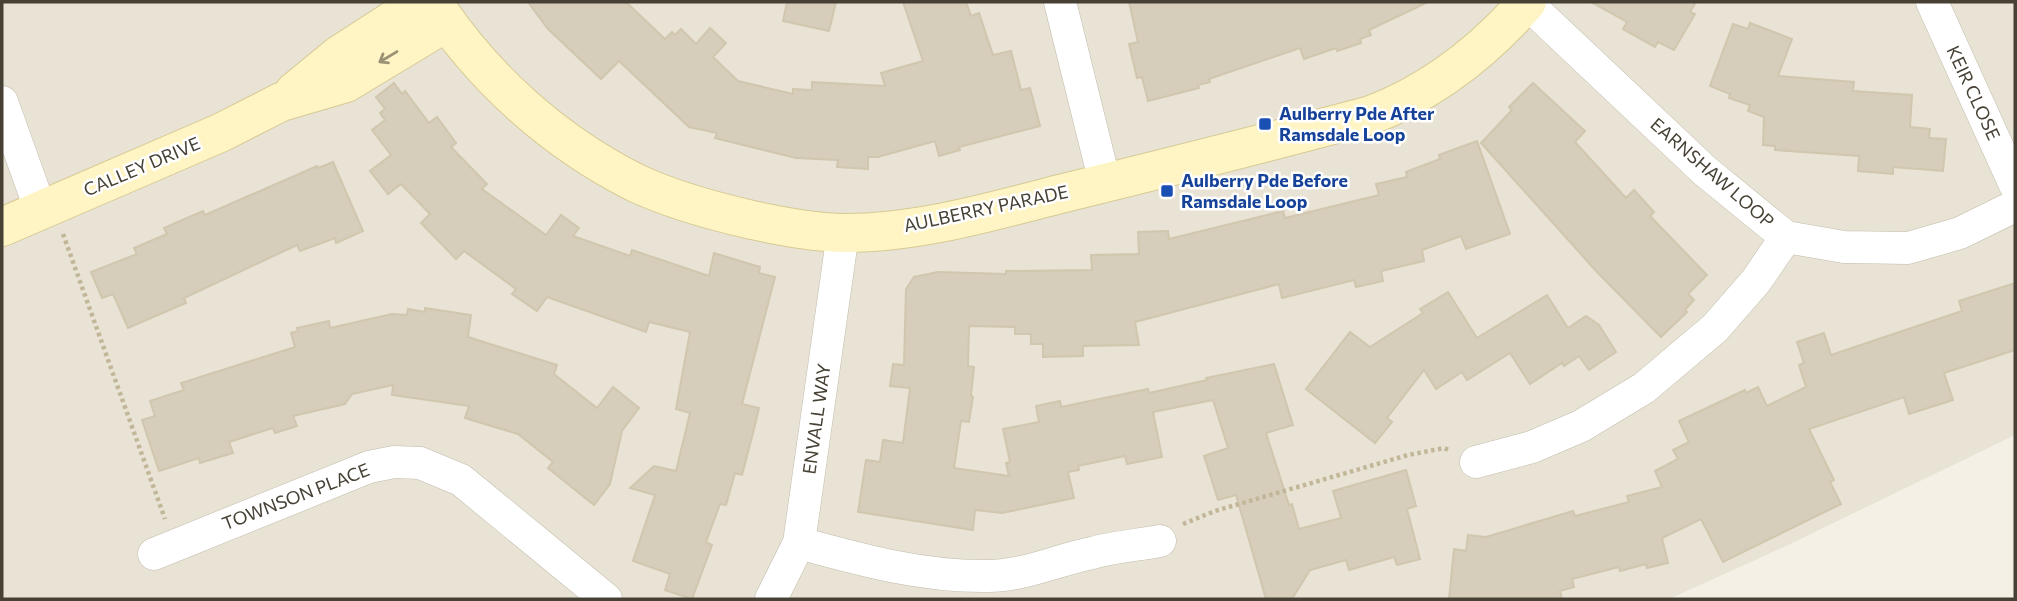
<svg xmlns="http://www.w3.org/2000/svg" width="2017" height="601" font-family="Commissioner,sans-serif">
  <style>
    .residential { fill: #e8e3d4 }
    .building { fill: #d6cdbb; stroke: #d1c6ae; stroke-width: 2 }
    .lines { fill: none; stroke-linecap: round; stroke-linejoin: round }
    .street-casing { stroke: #c2bcab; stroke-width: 33 }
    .secondary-casing { stroke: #d6c994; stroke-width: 40 }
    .path { stroke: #c2b699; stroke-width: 4.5; stroke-dasharray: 3.5 3.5; stroke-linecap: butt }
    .street { stroke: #fff; stroke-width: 32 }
    .secondary { stroke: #fff5c4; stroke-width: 38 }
    .oneway { stroke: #9a9275 }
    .transit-dot { fill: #1a4fb4; stroke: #fff; stroke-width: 2.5 }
    .labels { text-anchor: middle; stroke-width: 5; stroke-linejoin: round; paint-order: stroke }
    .street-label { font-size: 18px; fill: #474135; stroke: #fff }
    .transit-label { font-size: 18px; font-weight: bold; fill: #164399; stroke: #fff; text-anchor: start }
  </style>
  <rect width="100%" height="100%" fill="#f4f0e6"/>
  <path class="residential" d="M2,2H2015V435L1788,545L1669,599H2Z"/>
  <g class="building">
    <path d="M528,2H626L665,39L672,32L675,35L681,29L696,44L710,28L726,43L713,57L738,81L793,94V89L812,90V82L885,86L881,73L923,61L903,2H966L971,16L979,13L993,55L1011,51L1021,90L1030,88L1040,126L959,147L960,150L939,156L935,141L878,157H868V169L837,167L838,160L796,158L715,138L717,133L689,127L619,61L601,79L548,29Z"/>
    <path d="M787,2H836L829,31L783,21Z"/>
    <path d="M1129,2H1428L1369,30L1371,35L1360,39L1361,43L1337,51L1336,48L1304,59L1300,48L1209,79L1210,82L1198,85L1199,88L1148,101L1142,77L1137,78L1129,44L1138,42Z"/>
    <path d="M1591,2H1696L1690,12L1695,14L1674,50L1658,42L1655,47L1623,29L1627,22Z"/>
    <path d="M1750,23L1792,39L1778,76L1854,82L1853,91L1912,95L1910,127L1930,129L1929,138L1946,139L1943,171L1893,167V174L1858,171L1859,156L1775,150V146L1763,145L1764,117L1748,111L1750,105L1729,98L1730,94L1710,86L1733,24L1748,29Z"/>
    <path d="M394,83L402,94L405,91L429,123L437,117L456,143L451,147L487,184L482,189L546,235L561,215L579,228L573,236L630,256L632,250L709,276L714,253L760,267L759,273L775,277L742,404L759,408L753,433L742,475L735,473L726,505L720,504L706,542L712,545L692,599L665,590L670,574L633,561L655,495L630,488L654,466L676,471L690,413L676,409L690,332L649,322L646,332L547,297L537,311L512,294L516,289L464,251L456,259L421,223L430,214L401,184L388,194L370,171L391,155L372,130L385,120L380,113L385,109L376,97Z"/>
    <path d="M1533,83L1585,131L1575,142L1626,198L1634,190L1654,212L1650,216L1707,275L1688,294L1694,300L1685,310L1687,312L1661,337L1597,272L1481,143L1512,110L1509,107Z"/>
    <path d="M1477,141L1510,234L1466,249L1461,236L1422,250L1424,261L1381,271L1383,281L1356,287L1354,280L1282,298L1279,284L1135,322L1139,345L1083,346V356L1043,357V344H1031V334H1015V327L969,326L968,366L974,367L971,395L973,397L969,422L961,421L954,468L1009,476L1006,463L1010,462L1003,429L1039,422L1036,406L1060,401L1061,407L1148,389L1149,393L1207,380L1206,378L1274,364L1293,425L1266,433L1289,505L1292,504L1299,529L1341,518L1333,491L1406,470L1416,506L1407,509L1420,559L1397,565L1394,557L1349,570L1346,560L1310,570L1292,599H1266L1236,495L1218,500L1204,456L1228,448L1213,400L1153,412L1162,457L1127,464L1125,456L1078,466L1079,470L1068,472L1074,498L1002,513L975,510L973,530L858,512L866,460L880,462L883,440L903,443L910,388L890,386L893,364L904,365L906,289L914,277L938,272L1006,274V271L1092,270L1091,255L1139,254L1138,232L1168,231L1169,239L1283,211L1285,218L1379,195L1376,184L1407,177L1406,172L1440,159L1439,155Z"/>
    <path d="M333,162L363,231L336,243L335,238L300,251L297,245L184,298L186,303L128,328L113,294L102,298L91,272L137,254L134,248L167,234L164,228L203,211L205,215L317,166L318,168Z"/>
    <path d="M2015,283V350L1944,373L1953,400L1909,414L1904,397L1809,429L1834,480L1830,482L1841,504L1723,562L1701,519L1662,538L1668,563L1647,568L1646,564L1620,571L1619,567L1572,579L1574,587L1560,591L1562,599H1449L1454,549L1466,551L1468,535L1486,537L1573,511L1575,516L1629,502L1627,496L1662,487L1655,471L1678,459L1673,450L1689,442L1679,421L1745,390L1746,393L1758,387L1767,406L1806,387L1799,365L1804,363L1797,342L1824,333L1831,355L1962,311L1959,301Z"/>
    <path d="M1448,292L1477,338L1547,295L1568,328L1586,316L1599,325L1616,352L1589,370L1579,356L1564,366L1562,363L1530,384L1510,353L1467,380L1462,372L1436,389L1424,370L1387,418L1392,422L1375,443L1306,389L1350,332L1370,347L1423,313L1420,309Z"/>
    <path d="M425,308L471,315L468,337L557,365L554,374L597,408L613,387L639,408L622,431L610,484L594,505L548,468L553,462L518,434L465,418L469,406L392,395L393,385L352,394L345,404L293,416L297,426L275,433L273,428L229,442L233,453L200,463L199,458L159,471L142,420L155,416L150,401L184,390L181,383L295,347L291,333L298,331L297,328L329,321L330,328L392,314L407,315L408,309L425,312Z"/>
  </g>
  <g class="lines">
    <g class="street-casing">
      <g id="street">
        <path d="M1060,2L1105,183"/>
        <path d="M1932,2L2015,185"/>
        <path d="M1527,3L1705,171L1786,237L1844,247L1908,248L1960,233L2015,206"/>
        <path d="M2,102L41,211"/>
        <path d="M1476,462L1532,447L1581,426L1644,388L1715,328L1756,281L1786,237"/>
        <path d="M799,543C861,560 923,577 988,576C1024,576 1057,560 1092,553C1114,547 1138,545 1160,541"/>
        <path d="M154,554L369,467L394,462L420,463L461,480L606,599"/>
        <path d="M771,599L799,543L843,233"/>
      </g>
    </g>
    <g class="secondary-casing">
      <g id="secondary">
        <path d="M433,2C483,78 554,142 636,183C672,200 713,211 752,220C781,226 815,233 846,233C919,233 993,211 1064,193C1166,168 1269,142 1371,115C1432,92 1484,51 1527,2"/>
        <path d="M294,92L339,55L421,2"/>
        <path d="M2,227L220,133L281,102L346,83L447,22"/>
      </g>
    </g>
    <g class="path">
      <path d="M63,234L165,519"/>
      <path d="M1183,524L1215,511L1408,455L1444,448L1449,450"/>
    </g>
    <use href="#street" class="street"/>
    <use href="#secondary" class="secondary"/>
  </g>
  <defs><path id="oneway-shaft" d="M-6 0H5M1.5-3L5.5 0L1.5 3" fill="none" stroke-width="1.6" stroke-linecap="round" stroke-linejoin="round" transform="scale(1.75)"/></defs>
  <use class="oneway" href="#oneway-shaft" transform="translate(388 57) rotate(149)"/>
  <g class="transit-dot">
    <rect x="1258" y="117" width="14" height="14" rx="3.5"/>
    <rect x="1160" y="184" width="14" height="14" rx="3.5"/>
  </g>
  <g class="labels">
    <g class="street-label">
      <text transform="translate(1973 93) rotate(65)" y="6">KEIR CLOSE</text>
      <text transform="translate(142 167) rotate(-23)" y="6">CALLEY DRIVE</text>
      <text transform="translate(1712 173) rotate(41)" y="6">EARNSHAW LOOP</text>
      <text transform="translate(986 209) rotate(-12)" y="6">AULBERRY PARADE</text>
      <text transform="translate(817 419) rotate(-82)" y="6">ENVALL WAY</text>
      <text transform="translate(296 497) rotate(-21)" y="6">TOWNSON PLACE</text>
    </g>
    <g class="transit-label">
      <text x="1279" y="120">Aulberry Pde After<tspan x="1279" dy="21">Ramsdale Loop</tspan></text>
      <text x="1181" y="187">Aulberry Pde Before<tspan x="1181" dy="21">Ramsdale Loop</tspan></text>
    </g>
  </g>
  <rect width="2017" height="601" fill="none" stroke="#474135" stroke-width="7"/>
</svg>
